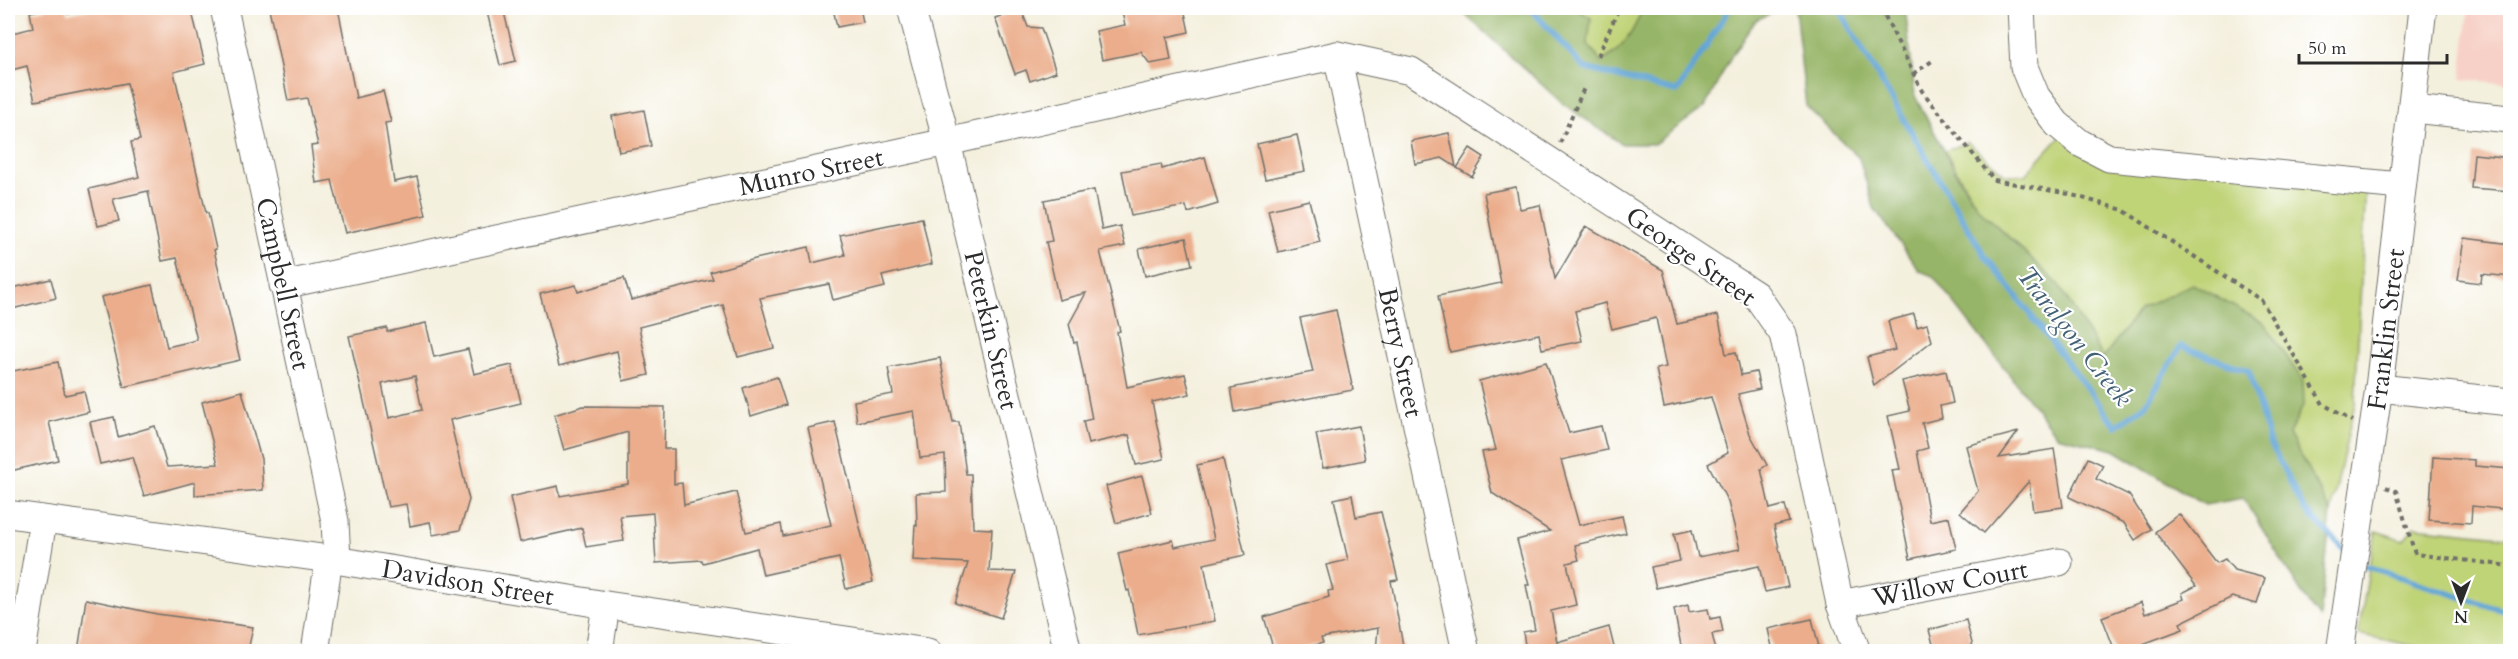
<svg xmlns="http://www.w3.org/2000/svg" width="2518" height="659" font-family="Cardo,serif">
  <style>
    .built { fill: #f7d1c7 }
    .green { fill: #bfd377; stroke: #757f51; stroke-width: 1.5 }
    .forest { fill: #97b568; stroke: #61704a; stroke-width: 1.5 }
    .lines { fill: none; stroke-linecap: round; stroke-linejoin: round }
    .stream { stroke: #61a4d5; stroke-width: 6 }
    .building { fill: #ebad8b; fill-rule: evenodd }
    .minor-casing { stroke: #71706a; stroke-width: 29 }
    .path { stroke: #71706a; stroke-width: 4; stroke-dasharray: 4.5 4.5; stroke-linecap: butt }
    .minor { stroke: #fff; stroke-width: 27 }
    .labels { text-anchor: middle; stroke-width: 4.5; stroke-linejoin: round; paint-order: stroke }
    .street-label { font-size: 26px; fill: #2b2b2b; stroke: #fff }
    .water-label { font-size: 27px; font-style: italic; fill: #436177; stroke: #fff }
  </style>
  <rect width="100%" height="100%" fill="#fff"/>
  <filter id="ink" filterUnits="userSpaceOnUse"><feTurbulence type="fractalNoise" baseFrequency=".0167" numOctaves="2"/><feDisplacementMap in="SourceGraphic" scale="12" xChannelSelector="R" yChannelSelector="G"/><feConvolveMatrix kernelMatrix="1 2 1 2 8 2 1 2 1" color-interpolation-filters="sRGB"/></filter>
  <filter id="wash" filterUnits="userSpaceOnUse"><feTurbulence type="fractalNoise" baseFrequency=".008" numOctaves="4" result="noise"/><feDisplacementMap in="SourceGraphic" scale="24" xChannelSelector="R" yChannelSelector="G"/><feGaussianBlur stdDeviation="1.35" result="paint"/><feColorMatrix in="noise" values="0 0 0 0 0 0 0 0 0 0 0 0 0 0 0 0 0 1.4 0 .05"/><feComposite in="paint" operator="in"/></filter>
  <g filter="url(#wash)">
    <rect width="100%" height="100%" fill="#f4f0de"/>
    <path class="built" d="M2469,8H2510V84L2461,79Z"/>
    <g class="green">
      <path d="M1575,8H1643C1634,31 1623,50 1601,62L1588,44Z"/>
      <path d="M2062,134L2100,159L2366,184L2355,403L2331,512L2288,434L2304,404L2140,309L2103,358L2058,284L1978,208L1945,151L1967,142L2006,175H2025Z"/>
      <path d="M2414,527L2510,537V651H2436L2358,634L2376,531L2403,540Z"/>
    </g>
    <g class="forest">
      <path d="M1458,8H1575L1591,18L1588,44L1601,62C1623,50 1634,31 1643,8H1783L1756,20L1733,53L1705,107L1654,144H1622L1563,104Z"/>
      <path d="M1795,8H1899L1906,15L1915,96L1958,176L1978,208L2058,284L2103,358L2140,309L2193,284L2264,323L2303,381L2304,404L2289,434L2331,512L2320,618L2306,600L2243,498L2205,505L2114,450L2057,436L1933,276L1920,271L1874,208L1859,158L1806,106Z"/>
    </g>
    <g class="lines">
      <g class="stream">
        <path d="M1530,8L1584,68L1677,92L1730,8"/>
        <path d="M1838,8L1983,253L2116,426L2145,406L2181,346L2249,371L2269,441L2304,509L2346,551"/>
        <path d="M2360,564L2510,613"/>
      </g>
    </g>
    <g id="blocks">
      <g class="building">
        <path d="M49,8H66L68,14L95,8H191L205,64L174,72L206,213H208L216,249L214,250L240,360L124,387L101,297L152,285L167,347L197,340L177,258L162,261L148,191L113,199L119,221L98,226L89,189L139,177L131,142L140,140L127,83L35,101L27,66L8,71V34L33,28L30,12Z"/>
        <path d="M269,8H338L356,98L383,91L391,122L385,123L394,182L417,177L426,215L345,233L332,180L316,183L311,146L318,145L307,98L288,101Z"/>
        <path d="M486,8H503L516,61L500,65Z"/>
        <path d="M833,8H860L863,22L837,27Z"/>
        <path d="M1121,8H1158L1159,11L1184,8L1189,32L1167,37L1171,60L1150,64L1141,52L1102,60L1096,31L1125,25Z"/>
        <path d="M1021,9L1028,27L1041,28L1056,72L1030,81L1026,70L1015,74L995,18Z"/>
        <path d="M644,110L651,146L619,152L612,116Z"/>
        <path d="M1449,133L1456,167L1442,158L1415,164L1411,141Z"/>
        <path d="M1297,135L1305,171L1265,179L1257,144Z"/>
        <path d="M1470,148L1484,157L1472,177L1457,168Z"/>
        <path d="M2474,154L2511,158V191L2471,188Z"/>
        <path d="M1205,157L1218,204L1188,213L1186,206L1131,216L1122,171L1161,164L1162,169Z"/>
        <path d="M1516,187L1520,209L1540,205L1555,279L1586,226L1663,270L1677,324L1718,315L1726,354L1736,352L1741,375L1756,372L1760,389L1738,394L1750,434L1767,465L1761,469L1770,509L1785,505L1789,522L1774,526L1788,587L1765,592L1759,566L1656,588L1651,567L1680,561L1674,534L1692,530L1698,557L1740,549L1728,502L1708,464L1728,453L1711,397L1664,407L1656,369L1666,367L1656,318L1612,329L1605,303L1575,311L1582,341L1542,349L1539,334L1450,352L1438,296L1501,283L1484,193Z"/>
        <path d="M1094,190L1102,230L1120,226L1125,246L1100,251L1120,331L1117,332L1127,387L1185,374L1190,394L1152,402L1164,459L1136,465L1129,435L1088,444L1083,421L1092,419L1077,342L1074,343L1069,324L1086,293L1059,300L1046,242L1052,241L1044,200Z"/>
        <path d="M1309,200L1320,242L1278,252L1268,210Z"/>
        <path d="M922,218L932,264L882,276L885,287L833,300L829,284L760,298L774,348L738,357L723,305L639,327L649,375L623,381L617,351L559,366L540,294L576,285L578,292L624,278L631,300L713,279L710,272L755,259L809,247L812,263L845,255L840,235Z"/>
        <path d="M1186,238L1192,265L1145,276L1139,249Z"/>
        <path d="M2464,238L2511,244V277L2482,274L2481,283L2458,280Z"/>
        <path d="M51,279L56,298L8,310V289Z"/>
        <path d="M1336,310L1353,390L1235,412L1231,388L1313,372L1300,318Z"/>
        <path d="M1914,314L1917,327L1927,324L1932,341L1874,386L1867,357L1895,350L1888,321Z"/>
        <path d="M426,323L434,357L468,349L474,374L512,365L521,403L450,420L469,500L460,530L433,535L430,522L410,526L406,504L388,507L349,336L387,328V332ZM415,376L422,410L389,418L382,384Z"/>
        <path d="M940,358L953,422H959L966,474H971L973,528L992,529L989,571L1016,572L1001,618L955,603L968,563L913,560L915,525L917,526L916,493L946,492L945,455L920,458L914,411L857,422L854,401L893,394L888,368Z"/>
        <path d="M58,362L65,395L84,391L89,412L49,422L58,460L10,471L8,458V372Z"/>
        <path d="M1546,362L1569,433L1601,426L1607,450L1561,460L1579,525L1622,516L1626,533L1575,545L1579,560L1567,563L1576,605L1551,611L1557,642L1609,627L1615,651H1526L1523,632L1535,630L1526,585H1529L1517,540L1550,531L1492,493L1482,452L1496,450L1479,381Z"/>
        <path d="M1946,371L1953,403L1940,406L1942,418L1922,423L1928,448L1917,451L1930,521L1949,517L1956,549L1910,559L1892,470L1900,469L1888,416L1910,411L1902,381Z"/>
        <path d="M777,377L786,405L751,416L743,388Z"/>
        <path d="M242,391L261,459L263,490L195,495V482L144,496L132,457L100,464L90,422L114,417L118,437L155,426L167,467L218,464L202,402Z"/>
        <path d="M583,406L665,407L664,449H674V484L682,483L684,505L736,492L746,532L781,524L783,536L831,525L808,428L835,422L873,582L846,589L839,558L763,575L757,548L703,563L702,560L656,563L653,513L620,516L624,541L586,547L582,528L520,542L510,497L558,486L560,496L628,484V432L564,450L554,415Z"/>
        <path d="M1359,426L1365,460L1323,468L1316,434Z"/>
        <path d="M2018,432L1999,458L2054,449L2063,507L2033,511L2029,481L1984,533L1960,512L1978,491L1966,446Z"/>
        <path d="M2433,457L2475,460V466L2511,469V510L2472,506L2471,523L2429,520Z"/>
        <path d="M2088,458L2103,465L2096,479L2129,495L2151,529L2135,540L2124,523L2069,497Z"/>
        <path d="M1223,459L1245,555L1204,564L1215,621L1138,635L1129,590L1127,591L1118,553L1173,540L1175,547L1214,539L1197,465Z"/>
        <path d="M1142,476L1152,513L1116,523L1106,486Z"/>
        <path d="M1352,495L1356,517L1381,512L1398,580L1391,581L1404,651H1376L1378,628L1321,638L1323,643L1293,651H1274L1264,617L1329,597L1328,591L1333,590L1326,565L1348,560L1334,499Z"/>
        <path d="M2179,514L2217,563L2225,559L2234,570L2265,578L2257,604L2232,597L2180,623L2183,629L2124,651H2115L2102,617L2141,602L2145,614L2184,599L2182,593L2196,586L2155,532Z"/>
        <path d="M86,599L157,614L253,627L248,651H78Z"/>
        <path d="M1688,605L1689,612L1708,609L1710,619L1720,617L1723,632L1712,634L1716,651H1682L1674,609Z"/>
        <path d="M1812,619L1820,651H1773L1768,629Z"/>
        <path d="M1966,620L1974,651H1935L1929,630Z"/>
      </g>
    </g>
  </g>
  <g filter="url(#ink)">
    <use href="#blocks" fill-opacity="0" stroke="#71706a" stroke-width="1.5"/>
    <g class="lines">
      <g class="minor-casing">
        <g id="minor">
          <path id="s1" d="M224,8L335,521L337,560"/>
          <path id="s2" d="M911,8L947,142L1068,652"/>
          <path d="M2021,8L2024,67L2036,96L2057,124L2080,143L2109,158L2401,186"/>
          <path id="s3" d="M1337,55L1466,652"/>
          <path d="M2412,109L2510,119"/>
          <path id="s4" d="M283,285L947,142L1337,55L1411,71L1756,295L1783,334L1840,604L1857,652"/>
          <path d="M2379,388L2510,402"/>
          <path id="s5" d="M8,514L329,559L606,605L928,652"/>
          <path id="s6" d="M1840,604L2059,562"/>
          <path d="M22,652L43,520"/>
          <path d="M315,652L329,559"/>
          <path d="M599,652L606,605"/>
          <path id="s7" d="M2340,652L2379,388L2423,8"/>
        </g>
      </g>
      <g class="path">
        <path d="M1881,8L1922,91L1994,180L2069,194L2123,210L2261,300L2323,404L2352,421"/>
        <path d="M1598,56L1619,8"/>
        <path d="M1913,74L1932,61"/>
        <path d="M1560,143L1584,88"/>
        <path d="M2386,487L2396,491L2415,554L2510,566"/>
      </g>
      <use href="#minor" class="minor"/>
    </g>
  </g>
  <g class="labels">
    <g class="street-label">
      <text dy="9" stroke="none"><textPath href="#s4" startOffset="540">Munro Street</textPath></text>
      <text transform="translate(1691 256) rotate(35)" y="9">George Street</text>
      <text dy="9" stroke="none"><textPath href="#s1" startOffset="282">Campbell Street</textPath></text>
      <text dy="9" stroke="none"><textPath href="#s2" startOffset="332">Peterkin Street</textPath></text>
      <text dy="9" stroke="none"><textPath href="#s7" startOffset="326">Franklin Street</textPath></text>
      <text dy="9" stroke="none"><textPath href="#s3" startOffset="304">Berry Street</textPath></text>
      <text dy="9" stroke="none"><textPath href="#s5" startOffset="465">Davidson Street</textPath></text>
      <text dy="9" stroke="none"><textPath href="#s6" startOffset="112">Willow Court</textPath></text>
    </g>
    <g class="water-label">
      <text transform="translate(2075 336) rotate(52)" y="9">Traralgon Creek</text>
    </g>
  </g>
  <rect width="2518" height="659" fill="none" stroke="#fff" stroke-width="30"/>
  <g transform="translate(2461 602) rotate(180)" stroke="#ffffff" stroke-width="4.5" paint-order="stroke">
  <path d="M0-4.5L10 22L0 15L-10 22Z" fill="#2b2b2b"/>
  <text y="-9" font-size="16" font-weight="bold" text-anchor="middle" fill="#2b2b2b">N</text>
  </g>
  <path d="M2299 54v9h148v-9" fill="none" stroke="#2b2b2b" stroke-width="3"/>
  <text x="2308" y="54" font-size="18" fill="#2b2b2b" stroke="#ffffff" stroke-width="4.5" paint-order="stroke">50 m</text>
</svg>
